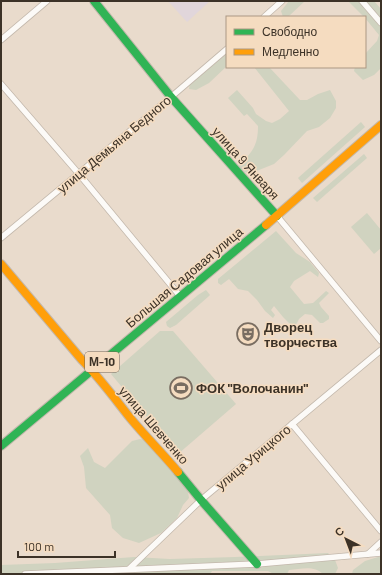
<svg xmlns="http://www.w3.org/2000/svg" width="382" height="575" font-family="Barlow,sans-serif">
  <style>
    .education { fill: #e1d6db }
    .green { fill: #d0d3c0 }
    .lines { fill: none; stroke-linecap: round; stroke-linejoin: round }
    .street-casing { stroke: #c3b8ac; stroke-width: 7 }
    .fast-casing { stroke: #c3b8ac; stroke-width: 10 }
    .slow-casing { stroke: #c3b8ac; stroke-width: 10 }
    .street { stroke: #fcfaf7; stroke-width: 5.5 }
    .fast { stroke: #30b455; stroke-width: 8 }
    .slow { stroke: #ff9f0a; stroke-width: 8 }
    .labels { text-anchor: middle; stroke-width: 3; stroke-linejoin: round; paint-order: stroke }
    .shield { fill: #f5dcc0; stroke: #746555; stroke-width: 1 }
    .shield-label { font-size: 12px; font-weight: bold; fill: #3c3227 }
    .street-label { font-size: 13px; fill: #3c3227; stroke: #f5dcc0 }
    .poi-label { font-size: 13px; font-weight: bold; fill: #3c3227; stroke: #f5dcc0; text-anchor: start }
  </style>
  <rect width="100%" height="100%" fill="#e9dbcc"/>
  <path class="education" d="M168,1H210L187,22Z"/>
  <g class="green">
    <path d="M289,1H305L289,16L283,17L281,11Z"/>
    <path d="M348,1H374L381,9V68L374,75L363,80L354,71L355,67H365V54L377,41L379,35L365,18V17H364Z"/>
    <path d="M227,52V66L209,83L196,90L189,89L190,83Z"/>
    <path d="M254,67H269L300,100H307L318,94L330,90L336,101V108L330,118L319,127L307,131L284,155L274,164L249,174L243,171L239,166C252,152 258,146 258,126L247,114L244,116L228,98L237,90L253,108L256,114L266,121L272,123L280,119L289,111Z"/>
    <path d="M361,122L365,127L302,183L298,178Z"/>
    <path d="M364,154L367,158L317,202L313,198Z"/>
    <path d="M367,213L381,230V248L374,254L351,227Z"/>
    <path d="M276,231L296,253L310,262L319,273L318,277L310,271L294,281L290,287L304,304L313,303L326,291L329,293L319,303L321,307L329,316V319L323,323H320L312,315L305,314L299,319L297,323L293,327L283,317L274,306L271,310L275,315L273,318L265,311L257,300L248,291L238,289L229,279L221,285L218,283V279Z"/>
    <path d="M206,290L210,295L209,296L176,325L170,328L167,326L166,322L198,295Z"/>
    <path d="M160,331H173L236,404L178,454L111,374Z"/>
    <path d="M140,439L147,440L187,485L189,498L183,505L177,518L161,533L139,543L123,538L112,528L110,515L86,488L84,467L80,456L88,448L94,462L105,468L132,441Z"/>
    <path d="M328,553L335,560L338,568L335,574H323C314,565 301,569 289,570L287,574H274L268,571H212L210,574H1V565L55,563L134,557L170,559L235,557Z"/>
    <path d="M378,557H381V574H352L353,570L365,561Z"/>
  </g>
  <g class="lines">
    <g class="street-casing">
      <g id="street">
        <path d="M362,1L381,23"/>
        <path d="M264,17L282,1"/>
        <path d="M1,40L47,1"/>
        <path d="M1,84L79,174L180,296"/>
        <path d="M277,216L381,341"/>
        <path d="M1,238L171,97L227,49"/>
        <path d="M292,424L381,531"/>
        <path d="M368,554L381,542"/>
        <path d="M129,569L201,500L381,350"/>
        <path d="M25,574L257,564L381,553"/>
      </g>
    </g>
    <g class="fast-casing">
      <g id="fast">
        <path d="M94,1L171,97L277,216"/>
        <path d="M1,446L266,225"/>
        <path d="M178,472L201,500L257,564"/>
      </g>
    </g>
    <g class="slow-casing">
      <g id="slow">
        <path d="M266,225L381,125"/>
        <path d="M1,264L82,360C100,378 115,399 131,419C146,437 163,454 178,472"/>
      </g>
    </g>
    <use href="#street" class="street"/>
    <use href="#fast" class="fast"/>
    <use href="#slow" class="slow"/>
  </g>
  <defs>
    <g id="theatre-ring" transform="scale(1.15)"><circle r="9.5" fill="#f5dcc0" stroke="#796d61" stroke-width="1.5"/><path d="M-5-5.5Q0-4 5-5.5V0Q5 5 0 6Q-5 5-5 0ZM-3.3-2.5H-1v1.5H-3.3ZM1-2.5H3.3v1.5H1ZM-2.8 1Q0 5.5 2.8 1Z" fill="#796d61"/></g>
    <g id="stadium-ring" transform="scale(1.15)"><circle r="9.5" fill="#f5dcc0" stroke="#796d61" stroke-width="1.5"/><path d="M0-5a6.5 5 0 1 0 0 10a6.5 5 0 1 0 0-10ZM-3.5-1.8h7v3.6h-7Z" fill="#796d61"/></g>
  </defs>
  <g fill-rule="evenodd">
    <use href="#theatre-ring" x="248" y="334"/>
    <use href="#stadium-ring" x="181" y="388"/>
  </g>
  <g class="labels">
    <rect class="shield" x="85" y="352" width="34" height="20" rx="3"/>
    <g class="shield-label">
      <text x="102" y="366">М-10</text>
    </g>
    <g class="street-label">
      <text transform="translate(114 144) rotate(-40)" y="5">улица Демьяна Бедного</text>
      <text transform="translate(246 163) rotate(48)" y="5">улица 9 Января</text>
      <text transform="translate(184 277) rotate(-40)" y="5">Большая Садовая улица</text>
      <text transform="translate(154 425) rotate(49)" y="5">улица Шевченко</text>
      <text transform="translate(253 457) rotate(-40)" y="5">улица Урицкого</text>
    </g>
    <g class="poi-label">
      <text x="264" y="332">Дворец<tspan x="264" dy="15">творчества</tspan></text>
      <text x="196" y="393">ФОК "Волочанин"</text>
    </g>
  </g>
  <rect width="382" height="575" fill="none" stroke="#3c3227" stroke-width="4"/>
  <rect x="226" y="16" width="140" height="52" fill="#f5dcc0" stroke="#ab9883"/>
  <rect x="234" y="29" width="20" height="6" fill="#30b455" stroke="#ab9883"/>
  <text x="262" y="36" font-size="12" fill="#3c3227">Свободно</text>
  <rect x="234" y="49" width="20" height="6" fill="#ff9f0a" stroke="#ab9883"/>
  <text x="262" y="56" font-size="12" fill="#3c3227">Медленно</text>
  <g transform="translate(346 539) rotate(318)" stroke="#f5dcc0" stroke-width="3" paint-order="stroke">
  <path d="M0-3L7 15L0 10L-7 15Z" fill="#3c3227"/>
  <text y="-6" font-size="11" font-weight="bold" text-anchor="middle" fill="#3c3227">С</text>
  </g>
  <path d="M18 551v6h97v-6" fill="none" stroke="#3c3227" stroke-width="2"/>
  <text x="24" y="551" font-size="12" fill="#3c3227" stroke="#f5dcc0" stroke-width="3" paint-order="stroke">100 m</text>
</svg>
